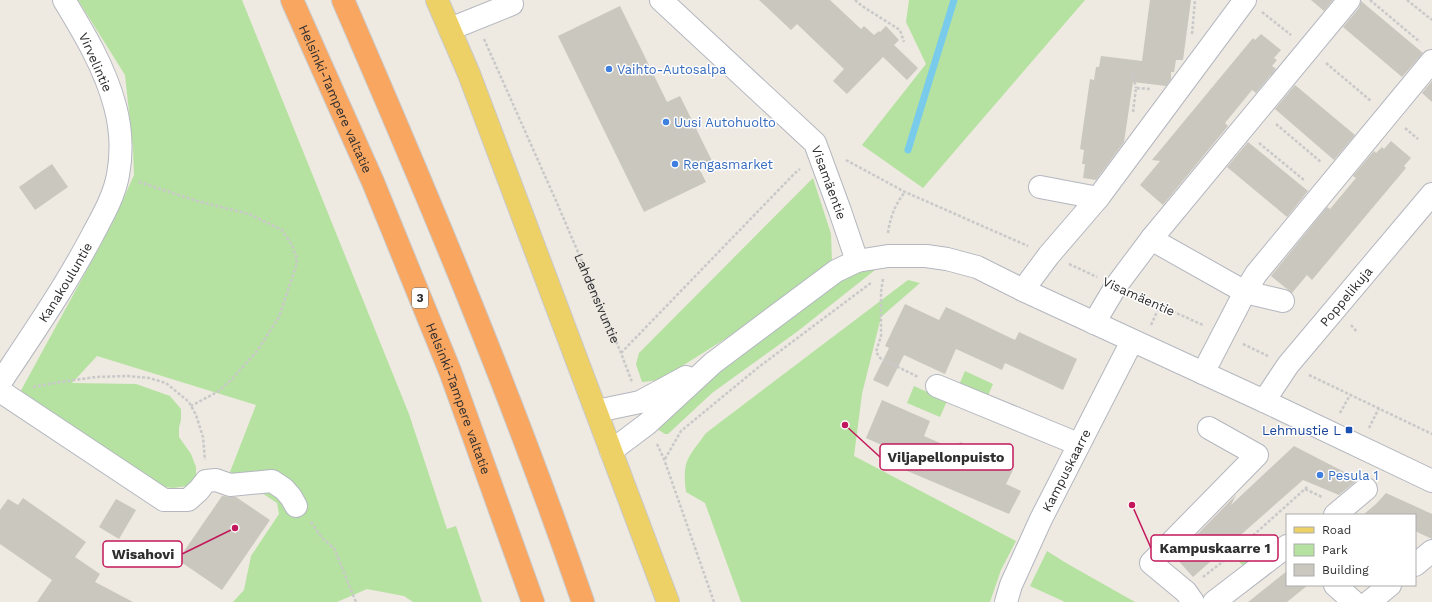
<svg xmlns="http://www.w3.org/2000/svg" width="1432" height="602" font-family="'Work Sans',sans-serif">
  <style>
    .green { fill: #b5e2a0 }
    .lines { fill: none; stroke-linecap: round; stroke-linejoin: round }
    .stream { stroke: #79cbec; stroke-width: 7 }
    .building { fill: #cac7bf }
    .minor-casing { stroke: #b4b7c0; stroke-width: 24 }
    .major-casing { stroke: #c9c9c9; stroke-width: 24 }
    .highway-casing { stroke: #c9c9c9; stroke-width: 24 }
    .path { stroke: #c9c9c9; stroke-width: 2.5; stroke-dasharray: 3 2; stroke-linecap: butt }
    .minor { stroke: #fff; stroke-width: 22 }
    .major { stroke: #edd167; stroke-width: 22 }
    .highway { stroke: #f9a661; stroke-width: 22 }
    .shop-dot { fill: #3f7fe0; stroke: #fff; stroke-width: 1.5 }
    .transit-dot { fill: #1a4fb4; stroke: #fff; stroke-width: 1.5 }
    .labels { text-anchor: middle; stroke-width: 3; stroke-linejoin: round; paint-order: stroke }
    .shield { fill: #fff; stroke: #6d6d6d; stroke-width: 1 }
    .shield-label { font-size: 12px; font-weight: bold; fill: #2e2e2e }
    .street-label { font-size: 13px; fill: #2e2e2e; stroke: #fff }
    .shop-label { font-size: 13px; fill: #366cbe; stroke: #fff; text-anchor: start }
    .transit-label { font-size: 13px; fill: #164399; stroke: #fff; text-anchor: end }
    .leader { fill: none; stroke: #c2185b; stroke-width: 1.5 }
    .callout-dot { fill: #c2185b; stroke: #fff; stroke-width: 1.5 }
    .callout { fill: #fff; stroke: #c2185b; stroke-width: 1.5 }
    .callout-label { font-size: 14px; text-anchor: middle; font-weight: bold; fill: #2e2e2e }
  </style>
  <rect width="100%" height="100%" fill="#eee9e1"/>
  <g class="green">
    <path d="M78,0H242L409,414L447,529L456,526L482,602H413L404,596L367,589L337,602H233L244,590L251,556L279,514L277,503L230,472L256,405L97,356L72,383L136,384L170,396L181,409V420L179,427V437L191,454L196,467V476L187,486L173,488L157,486L18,396L113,222L134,175L133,149L125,75Z"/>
    <path d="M909,0H1085L923,188L862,145L926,64L906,22Z"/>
    <path d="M813,178L831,234L832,263L763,315L660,380L642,382L636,364L639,353Z"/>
    <path d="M862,267H874L875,270L798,331L712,393L668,434H665L657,429L675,404L788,315Z"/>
    <path d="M908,280L920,283L881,317L862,394L854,456L1016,541L1001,570L990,602H741L705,503L686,492C682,460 688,458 706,433Z"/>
    <path d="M965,371L993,384L987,398L959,385Z"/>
    <path d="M914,386L947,401L940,417L907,403Z"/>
    <path d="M1260,534L1271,547L1265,552L1257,543L1248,550L1256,560L1246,569L1234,556Z"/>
    <path d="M1047,551L1066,563L1135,602H1065L1030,586Z"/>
  </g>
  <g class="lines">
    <path class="stream" d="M908,150L954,0"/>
  </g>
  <g class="building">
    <path d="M759,0H830L861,29L864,26L874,35L879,31L880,32L886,26L899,40L894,45L918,68L907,80L883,57L847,94L833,81L844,69L797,24L791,30Z"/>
    <path d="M1150,0H1191L1183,60H1176L1174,72H1171V79L1166,86L1133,82L1124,142L1096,180L1083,178L1085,164H1082L1084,150L1080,149L1090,79L1094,80L1096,67H1099L1101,56L1142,61Z"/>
    <path d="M1311,0H1333L1324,11Z"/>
    <path d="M1361,1L1423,53L1402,77L1343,27L1359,8Z"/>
    <path d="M620,6L667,102L680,96L713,163L700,170L706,182L644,212L558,36Z"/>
    <path d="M1261,34L1281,50L1274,58L1277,60L1272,66L1276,69L1256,93L1252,90L1225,123L1228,126L1163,205L1140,185L1160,161L1152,160L1253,38L1255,40Z"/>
    <path d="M1432,81V102L1422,93Z"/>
    <path d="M1295,85L1355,135L1334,160L1275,109Z"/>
    <path d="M1391,141L1411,158L1404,166L1406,168L1312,280L1307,275L1292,293L1271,276L1327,207L1330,209L1356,178L1353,176L1374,151L1376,153L1382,147L1384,149Z"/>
    <path d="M1248,142L1308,191L1287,217L1227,167Z"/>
    <path d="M52,164L68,187L35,210L19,187Z"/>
    <path d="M905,304L939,320L946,307L1015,340L1019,332L1077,359L1063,390L1005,363L1002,370L956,349L945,374L904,355L888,387L873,380L889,348L885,346Z"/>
    <path d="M882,400L930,421L924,436L956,450L960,442L991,456L990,458L1013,470L1006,484L1021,491L1009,514L905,470L911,458L866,438Z"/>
    <path d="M1294,446L1356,478L1355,482L1339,495L1303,480L1193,577L1175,557L1236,495L1231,505Z"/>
    <path d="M1386,493L1432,514V539L1415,531V515H1363L1376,504Z"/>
    <path d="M222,496L231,497H236L270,520L222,590L178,560Z"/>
    <path d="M23,498L86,542L75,557L100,574L95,582L133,602H37L52,580L0,544V510L8,499L18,505Z"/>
    <path d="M116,499L136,510L119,539L99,527Z"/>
    <path d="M1287,571V585H1308L1287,602H1248Z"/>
  </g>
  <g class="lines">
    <g class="minor-casing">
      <g id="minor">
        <path id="s2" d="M661,0L815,143L840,211L857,261"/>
        <path d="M450,29L512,4"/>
        <path d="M1098,198L1245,0"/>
        <path d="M1152,238L1349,0"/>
        <path d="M1023,290L1049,255L1098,198L1040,187"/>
        <path d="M1283,301L1245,292L1256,274L1432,61"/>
        <path d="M1094,323L1116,286L1152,238L1158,243L1245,292L1203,373"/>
        <path id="s3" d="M0,383C32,335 65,287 92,236C102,217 114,197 118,175C122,153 121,128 115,106C105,68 84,33 64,0"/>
        <path d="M937,386L1078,444"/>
        <path d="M0,391L164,500H188L199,490L206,481L216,480L230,485L272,481L284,489L291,497L296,506"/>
        <path id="s4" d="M1264,401L1288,365L1432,194"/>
        <path d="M597,411L640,402L686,377"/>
        <path d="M611,451L647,424L713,363L836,271L857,261L888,256H926L947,259L977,267L1023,290L1264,401L1432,481"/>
        <path d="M1335,515L1366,489"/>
        <path d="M1415,565L1432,551"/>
        <path d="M1335,585L1354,602"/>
        <path id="s5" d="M1006,602L1011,585L1041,519L1132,341"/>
        <path d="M1193,602L1186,592L1151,563L1257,455L1209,428"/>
        <path d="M1214,602L1287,546"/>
        <path d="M1369,602L1390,585"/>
      </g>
    </g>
    <g class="major-casing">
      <path id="major" d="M437,0L469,74L668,602"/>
    </g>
    <g class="highway-casing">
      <g id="highway">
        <path id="s6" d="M292,0L373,182L450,371L533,602"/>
        <path d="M343,0C429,198 513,398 583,602"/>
      </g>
    </g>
    <g class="path">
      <path d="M855,0L862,6L900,30L904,42"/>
      <path d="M1370,0L1420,42"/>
      <path d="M1407,0L1432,20"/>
      <path d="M1262,12L1291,35"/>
      <path d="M1192,34L1195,0"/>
      <path id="s1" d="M484,39L557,203L621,353L632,382"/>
      <path d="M1326,63L1371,101"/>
      <path d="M1132,72L1136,88"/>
      <path d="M1133,112L1136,88L1151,89"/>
      <path d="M1276,124L1321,162"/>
      <path d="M1405,128L1418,139"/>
      <path d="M1259,143L1304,180"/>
      <path d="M846,160L905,192L1028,246"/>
      <path d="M139,182L197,201L249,214L282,230L292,245L297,259L296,266L279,317L257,351L232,379L219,391L191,406"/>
      <path d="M888,233C890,218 895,204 905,192"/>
      <path d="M1069,264L1097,277"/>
      <path d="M883,279L881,292V336L876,352L880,358L918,377"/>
      <path d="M1136,295L1203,325"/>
      <path d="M1151,325L1160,305"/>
      <path d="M1351,325L1357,332"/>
      <path d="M1243,344L1268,356"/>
      <path d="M621,353L794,174L800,169"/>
      <path d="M1309,375L1432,434"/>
      <path d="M33,387L60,382L96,377L128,376L149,378L166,383L189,402L196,415L203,437L205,460"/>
      <path d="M1340,413L1350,395"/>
      <path d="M1369,428L1379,408"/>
      <path d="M657,444L664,459L714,602"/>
      <path d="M665,459L681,431L760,366L872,282"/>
      <path d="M1305,489L1308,486"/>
      <path d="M311,522L322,538L334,548L356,602"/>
      <path d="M1203,577L1230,556L1305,489L1322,497"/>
    </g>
    <use href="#minor" class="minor"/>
    <use href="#major" class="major"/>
    <use href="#highway" class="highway"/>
  </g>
  <g class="shop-dot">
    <circle cx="609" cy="69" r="4"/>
    <circle cx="666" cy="122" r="4"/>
    <circle cx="675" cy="164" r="4"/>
    <circle cx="1320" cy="475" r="4"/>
  </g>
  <rect class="transit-dot" x="1345" y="426" width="8" height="8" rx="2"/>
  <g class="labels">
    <rect class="shield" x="412" y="288" width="16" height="20" rx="3"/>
    <g class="shield-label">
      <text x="420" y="302">3</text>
    </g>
    <g class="street-label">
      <text transform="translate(96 62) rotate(66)" y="5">Virvelintie</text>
      <text dy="5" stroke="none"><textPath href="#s6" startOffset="108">Helsinki-Tampere valtatie</textPath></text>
      <text dy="5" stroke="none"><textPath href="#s2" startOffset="252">Visamäentie</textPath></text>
      <text dy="5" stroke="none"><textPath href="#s3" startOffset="120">Kanakouluntie</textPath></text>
      <text transform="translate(1139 296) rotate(24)" y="5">Visamäentie</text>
      <text dy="5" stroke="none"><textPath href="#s4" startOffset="133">Poppelikuja</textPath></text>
      <text dy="5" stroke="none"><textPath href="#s1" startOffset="283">Lahdensivuntie</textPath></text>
      <text dy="5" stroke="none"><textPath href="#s6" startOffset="432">Helsinki-Tampere valtatie</textPath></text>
      <text dy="5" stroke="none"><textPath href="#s5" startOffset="145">Kampuskaarre</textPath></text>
    </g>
    <g class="shop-label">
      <text x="617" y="74">Vaihto-Autosalpa</text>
      <text x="674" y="127">Uusi Autohuolto</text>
      <text x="683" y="169">Rengasmarket</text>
      <text x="1328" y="480">Pesula 1</text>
    </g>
    <g class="transit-label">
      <text x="1341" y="435">Lehmustie L</text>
    </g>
  </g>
  <path class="leader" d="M845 425L880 457M1132 505L1151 548M235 528L182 554"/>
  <g class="callout-dot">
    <circle cx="845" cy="425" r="4"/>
    <circle cx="1132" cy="505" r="4"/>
    <circle cx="235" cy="528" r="4"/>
  </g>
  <g class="callout">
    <rect x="880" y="444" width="133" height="26" rx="4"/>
    <rect x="1151" y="535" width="127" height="26" rx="4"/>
    <rect x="103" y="541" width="79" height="26" rx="4"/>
  </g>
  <g class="callout-label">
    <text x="946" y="462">Viljapellonpuisto</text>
    <text x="1215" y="553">Kampuskaarre 1</text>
    <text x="143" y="559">Wisahovi</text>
  </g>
  <rect x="1286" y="514" width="130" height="72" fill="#ffffff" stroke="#ababab"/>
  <rect x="1294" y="527" width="20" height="6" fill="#edd167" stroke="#ababab"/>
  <text x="1322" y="534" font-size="12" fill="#2e2e2e">Road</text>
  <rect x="1294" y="544" width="20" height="12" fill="#b5e2a0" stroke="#ababab"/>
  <text x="1322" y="554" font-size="12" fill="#2e2e2e">Park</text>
  <rect x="1294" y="564" width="20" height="12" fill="#cac7bf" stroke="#ababab"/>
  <text x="1322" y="574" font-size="12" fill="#2e2e2e">Building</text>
</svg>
